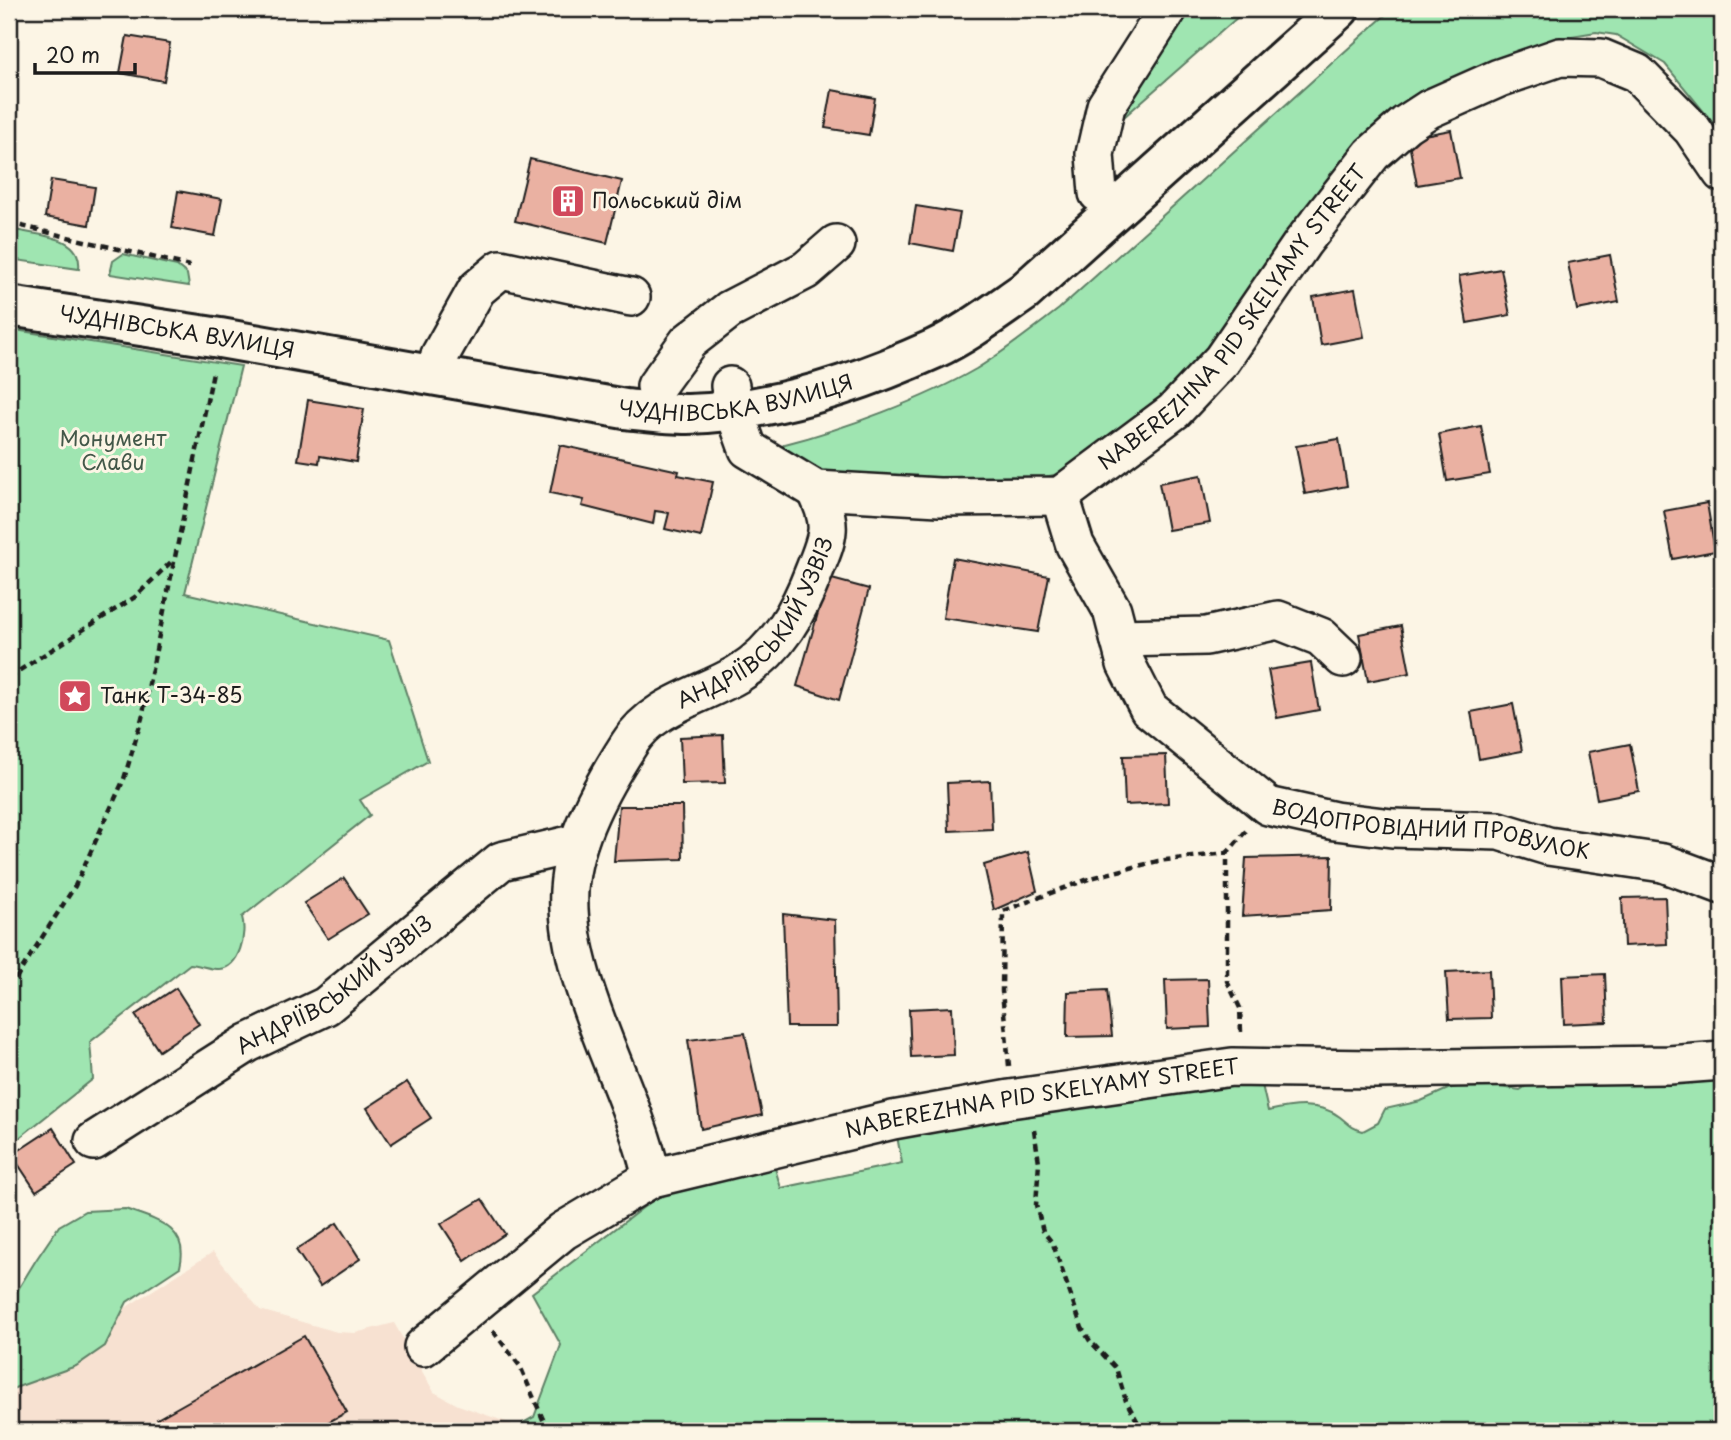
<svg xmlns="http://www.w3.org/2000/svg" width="1731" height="1440" font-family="'Playpen Sans',sans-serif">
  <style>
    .built { fill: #f7e1d1 }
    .green { fill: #9fe5b1; stroke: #5e8066; stroke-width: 2 }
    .building { fill: #eab1a2; stroke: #1c1c1c; stroke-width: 2 }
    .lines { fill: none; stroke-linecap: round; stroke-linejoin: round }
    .minor-casing { stroke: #1c1c1c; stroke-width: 42 }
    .major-casing { stroke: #1c1c1c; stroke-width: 44 }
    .path { stroke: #1c1c1c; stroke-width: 4.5; stroke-dasharray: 7 5; stroke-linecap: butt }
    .minor { stroke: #fcf5e5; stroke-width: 37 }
    .major { stroke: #fcf5e5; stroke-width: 38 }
    .labels { text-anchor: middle; stroke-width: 6; stroke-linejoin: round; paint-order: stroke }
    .poi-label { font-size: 21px; fill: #1c1c1c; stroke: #fcf5e5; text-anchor: start }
    .street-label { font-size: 21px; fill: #1c1c1c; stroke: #fcf5e5 }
    .park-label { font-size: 21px; fill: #435849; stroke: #fcf5e5 }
  </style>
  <rect width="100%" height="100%" fill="#fcf5e5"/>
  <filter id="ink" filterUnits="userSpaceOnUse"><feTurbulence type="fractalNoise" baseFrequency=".0143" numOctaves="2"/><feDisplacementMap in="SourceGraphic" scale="14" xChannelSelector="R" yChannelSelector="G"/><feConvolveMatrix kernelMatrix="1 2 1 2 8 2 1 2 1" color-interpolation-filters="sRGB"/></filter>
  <g filter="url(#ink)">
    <path class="built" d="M213,1252L260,1310L337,1332L355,1333L394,1323L434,1392L458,1405L512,1424L509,1431H9V1382Z"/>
    <g class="green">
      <path d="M1185,9H1247L1116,124Z"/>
      <path d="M1392,9H1722V134L1665,64L1616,35L1596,32L1566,37L1436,86L1192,372L1101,451L1058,474L1015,484L829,476L778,450L785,444C844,429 924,399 976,369C1005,351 1032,330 1059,309Z"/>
      <path d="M15,230C40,236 83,235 79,269L9,259V231Z"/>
      <path d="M123,254L177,266L187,274L189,286L110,274L113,261Z"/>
      <path d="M9,329L241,366L185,593L389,640L428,761L360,800L370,815L242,917C247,933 240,968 219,969C209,969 200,965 190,964L90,1042L93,1079L9,1146Z"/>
      <path d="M1722,1070V1431H520L523,1423L534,1417L561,1345L532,1293L671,1186L773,1162L781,1188L902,1163L896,1131L1260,1076L1268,1111C1291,1106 1320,1101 1340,1117C1349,1124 1351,1128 1363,1131L1378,1123L1385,1109L1421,1101L1448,1089L1473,1083L1520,1090L1528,1085Z"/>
      <path d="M125,1209C156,1220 190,1227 180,1267L127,1302L105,1346L76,1366L9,1390V1304L36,1260L59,1226L85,1211Z"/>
    </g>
    <g class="building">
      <path d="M127,36L170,43L164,81L120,73Z"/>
      <path d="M832,90L875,98L869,135L825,128Z"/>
      <path d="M1451,130L1460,178L1417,185L1408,138Z"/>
      <path d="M530,159L622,181L607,243L515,221Z"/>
      <path d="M51,180L95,187L89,225L45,217Z"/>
      <path d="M178,191L222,199L215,236L172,228Z"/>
      <path d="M916,206L960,213L953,251L910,243Z"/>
      <path d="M1610,255L1619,302L1577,310L1568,263Z"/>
      <path d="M1501,269L1510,315L1467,323L1459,276Z"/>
      <path d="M1355,289L1364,337L1321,345L1313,297Z"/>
      <path d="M308,400L364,409L356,462L320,456L319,463L298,460Z"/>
      <path d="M1481,426L1490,474L1447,481L1439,434Z"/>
      <path d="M1339,439L1347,486L1305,494L1296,446Z"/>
      <path d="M560,445L679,471L678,475L713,482L701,537L665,529L669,513L655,511L653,524L582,506L584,500L550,493Z"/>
      <path d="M1201,475L1210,523L1168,530L1159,483Z"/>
      <path d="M1707,503L1715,551L1673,559L1664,511Z"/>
      <path d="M953,558L1049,576L1038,632L943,618Z"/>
      <path d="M828,578L869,589L839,700L797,686Z"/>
      <path d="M1401,626L1410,673L1368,681L1359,634Z"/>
      <path d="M1311,663L1319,710L1277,718L1268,670Z"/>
      <path d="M1513,704L1522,751L1479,759L1471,712Z"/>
      <path d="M723,735L725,783L682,784L680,737Z"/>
      <path d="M1630,744L1639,791L1597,799L1588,752Z"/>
      <path d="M1166,755L1168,803L1125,805L1123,756Z"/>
      <path d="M990,781L992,829L949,831L947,783Z"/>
      <path d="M619,806H682L683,859L614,861Z"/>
      <path d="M1028,852L1037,891L994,910L984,865Z"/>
      <path d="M1332,856L1331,910L1242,916L1246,858Z"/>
      <path d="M344,878L368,914L328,939L304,903Z"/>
      <path d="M1665,897L1667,944L1624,946L1622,898Z"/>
      <path d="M783,914L835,920L837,1027H787Z"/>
      <path d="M1489,970L1491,1018L1449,1019L1446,972Z"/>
      <path d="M1605,974L1607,1022L1564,1024L1562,976Z"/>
      <path d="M1208,979L1210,1027L1167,1029L1165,980Z"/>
      <path d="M176,988L199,1024L159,1051L135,1015Z"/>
      <path d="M1107,990L1112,1036L1067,1037L1068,992Z"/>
      <path d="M952,1007L954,1055L911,1057L909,1009Z"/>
      <path d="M745,1033L762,1115L701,1129L688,1040Z"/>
      <path d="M407,1082L431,1118L391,1144L367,1108Z"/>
      <path d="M53,1128L76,1165L36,1191L12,1155Z"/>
      <path d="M482,1199L505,1234L465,1261L441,1224Z"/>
      <path d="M337,1223L360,1259L320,1286L296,1250Z"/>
      <path d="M304,1336L347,1412L312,1431H164L157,1419Z"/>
    </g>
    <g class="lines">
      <g class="minor-casing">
        <g id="minor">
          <path d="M1098,193L1095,154L1106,106L1168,9"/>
          <path d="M440,355L477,289L501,269L631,297"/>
          <path d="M656,386L688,342L729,310L806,270L836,244"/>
          <path id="s1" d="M730,386L734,410L748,449L816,490L939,497L1060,496L1174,411L1222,360L1303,242L1372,154L1406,124L1429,109L1499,78L1560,57L1601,58L1637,73L1692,129L1722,173"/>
          <path id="s2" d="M1060,496L1075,545L1112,610L1126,664L1149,709L1268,806L1335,821L1392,828L1499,831L1548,846L1663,863L1722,885"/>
          <path d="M1119,638L1206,636L1278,620L1321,637L1343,658"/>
          <path id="s3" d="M94,1141L248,1043L326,1006L501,861L578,843"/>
          <path id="s4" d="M652,1178C632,1085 564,983 569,890C572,839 602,786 629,744C653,705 701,696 738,674C778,650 799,611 815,569C829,535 833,524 816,490"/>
          <path id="s5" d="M423,1347L563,1231L652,1178L893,1120L1010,1099L1232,1067L1375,1069L1669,1065L1722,1061"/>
        </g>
      </g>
      <g class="major-casing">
        <g id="major">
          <path id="s6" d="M9,306L220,338L625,409C646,411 668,414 688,414C771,412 859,383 934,349C966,334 995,312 1024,292L1339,9"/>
        </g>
      </g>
      <g class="path">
        <path d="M9,223L190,266"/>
        <path d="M9,677L135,597L173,560"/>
        <path d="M9,989L75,886L124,779L142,718L213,372"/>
        <path d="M1241,1032L1240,1008L1227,981V853L1246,831"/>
        <path d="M1009,1066L1002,991L1003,911L1091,878L1158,861L1227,853"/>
        <path d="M1034,1130L1039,1162L1036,1205L1043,1231L1053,1244L1082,1328L1090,1341L1116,1368L1126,1401L1140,1426L1148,1431"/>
        <path d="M493,1331L520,1366L548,1431"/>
      </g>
      <use href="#minor" class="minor"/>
      <use href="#major" class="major"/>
    </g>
  </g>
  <defs>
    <g id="building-square" transform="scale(1.75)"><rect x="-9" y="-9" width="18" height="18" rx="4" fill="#d1495b" stroke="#fcf5e5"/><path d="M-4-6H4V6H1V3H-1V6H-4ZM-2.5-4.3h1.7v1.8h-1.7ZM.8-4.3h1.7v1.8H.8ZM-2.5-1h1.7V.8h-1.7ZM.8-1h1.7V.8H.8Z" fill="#fff"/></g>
    <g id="sight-square" transform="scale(1.75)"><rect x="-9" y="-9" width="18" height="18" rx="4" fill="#d1495b" stroke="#fcf5e5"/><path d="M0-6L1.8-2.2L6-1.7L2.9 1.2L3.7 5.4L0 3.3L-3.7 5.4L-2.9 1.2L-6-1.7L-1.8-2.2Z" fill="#fff"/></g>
  </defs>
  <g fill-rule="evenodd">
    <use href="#building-square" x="568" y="201"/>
    <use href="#sight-square" x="75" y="696"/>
  </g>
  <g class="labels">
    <g class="poi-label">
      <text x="592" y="208">Польський дім</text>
      <text x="100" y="703">Танк Т-34-85</text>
    </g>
    <g class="street-label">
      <text dy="7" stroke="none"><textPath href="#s1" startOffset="640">NABEREZHNA PID SKELYAMY STREET</textPath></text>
      <text dy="7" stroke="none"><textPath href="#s6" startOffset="170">ЧУДНІВСЬКА ВУЛИЦЯ</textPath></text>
      <text dy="7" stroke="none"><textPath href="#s6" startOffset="737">ЧУДНІВСЬКА ВУЛИЦЯ</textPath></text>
      <text dy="7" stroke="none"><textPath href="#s4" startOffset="642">АНДРІЇВСЬКИЙ УЗВІЗ</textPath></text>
      <text dy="7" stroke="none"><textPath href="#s2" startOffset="551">ВОДОПРОВІДНИЙ ПРОВУЛОК</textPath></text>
      <text dy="7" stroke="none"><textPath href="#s3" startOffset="287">АНДРІЇВСЬКИЙ УЗВІЗ</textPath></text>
      <text dy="7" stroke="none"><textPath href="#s5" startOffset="684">NABEREZHNA PID SKELYAMY STREET</textPath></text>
    </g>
    <g class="park-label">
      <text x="113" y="446">Монумент<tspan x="113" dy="24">Слави</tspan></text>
    </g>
  </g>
  <rect width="1731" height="1440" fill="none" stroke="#fcf5e5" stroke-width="35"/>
  <rect x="18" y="18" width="1696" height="1405" fill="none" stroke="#1c1c1c" stroke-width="2.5" filter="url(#ink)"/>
  <path d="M35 63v10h100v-10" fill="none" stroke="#1c1c1c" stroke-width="3.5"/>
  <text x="46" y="63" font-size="21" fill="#1c1c1c" stroke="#fcf5e5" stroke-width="5" paint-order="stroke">20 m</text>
</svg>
